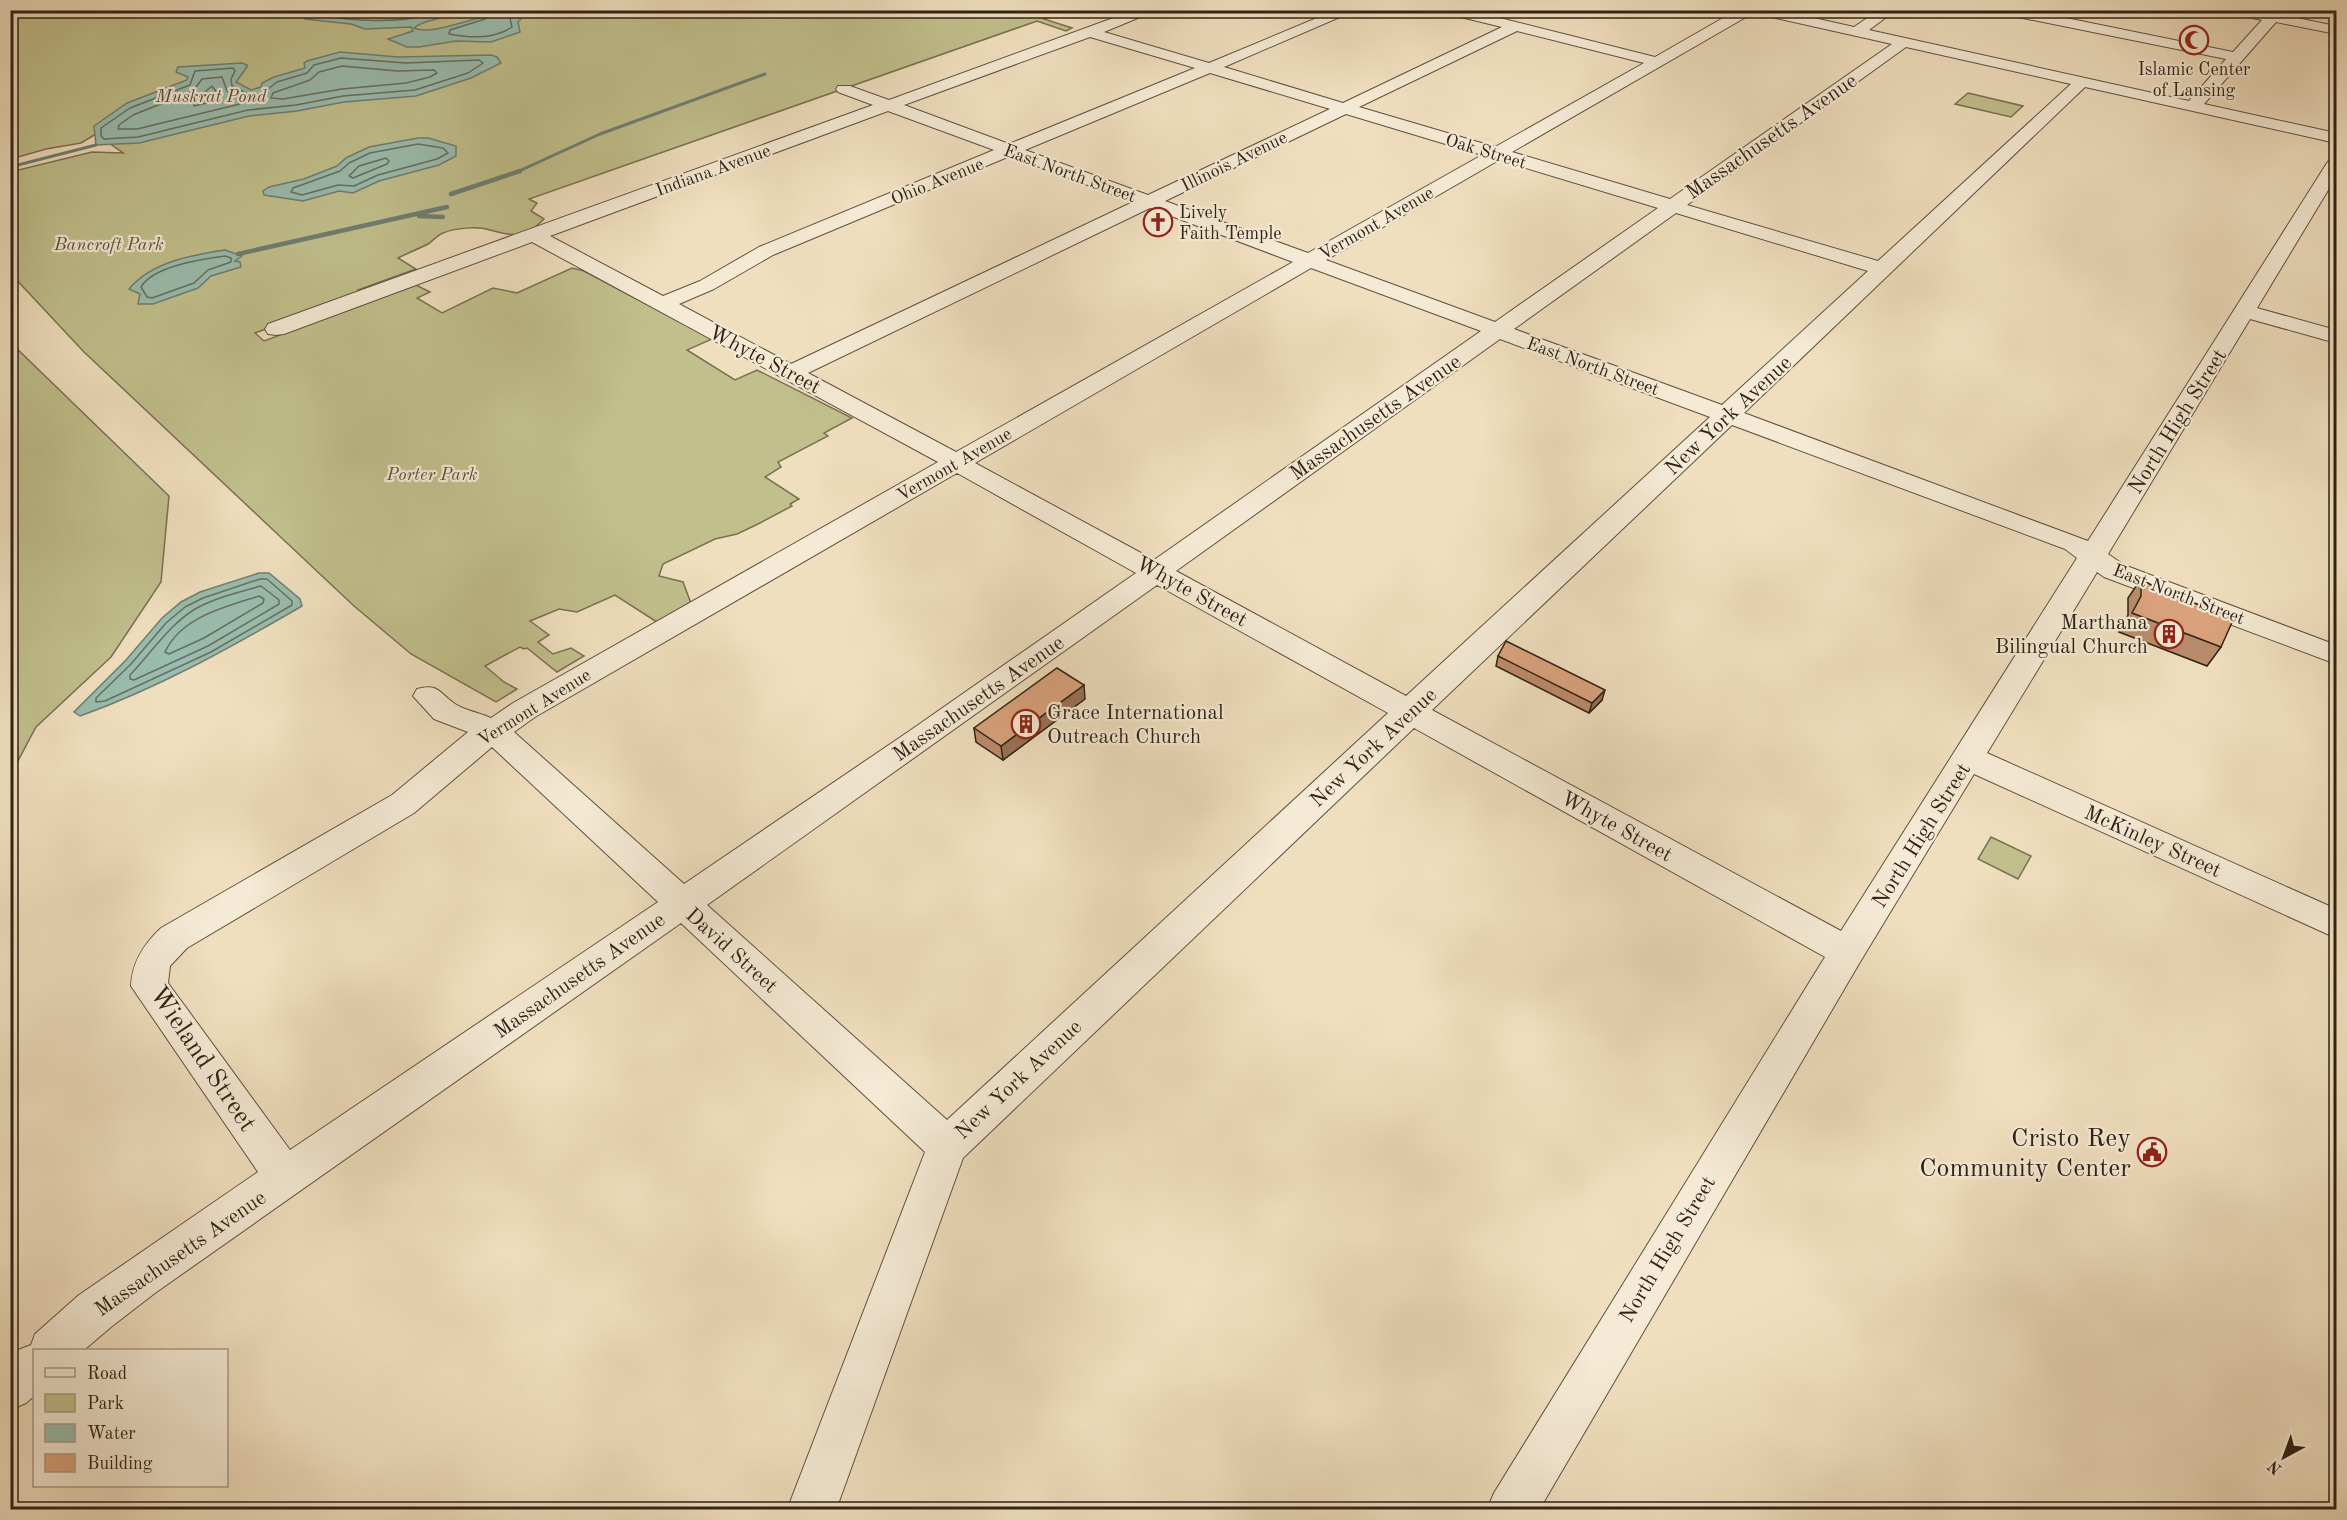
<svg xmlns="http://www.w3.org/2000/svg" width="2347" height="1520" font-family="'Old Standard TT',serif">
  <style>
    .green { fill: #c1c08d; stroke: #787152; stroke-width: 1.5 }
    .water { fill: #9abdaf; stroke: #6f7f72; stroke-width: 1.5 }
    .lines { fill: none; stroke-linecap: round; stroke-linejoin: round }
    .shore { stroke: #647062; stroke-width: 1.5 }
    .stream-far1 { stroke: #6f7f72; stroke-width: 3 }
    .stream { stroke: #6f7f72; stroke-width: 4.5 }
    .minor-casing { stroke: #5f5140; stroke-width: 2 }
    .minor { fill: #f5ead5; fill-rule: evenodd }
    .wall { fill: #bb8c6c; stroke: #2f2216; stroke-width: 1.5 }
    .shaded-wall { fill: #997258; stroke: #2f2216; stroke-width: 1.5 }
    .building { fill: #daa37e; stroke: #2f2216; stroke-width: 1.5 }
    .labels { text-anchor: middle; stroke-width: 4.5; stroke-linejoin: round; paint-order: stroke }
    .far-poi-label { font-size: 18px; fill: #2f2216; stroke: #f5ead5 }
    .far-water-label { font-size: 18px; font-style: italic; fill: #4f5044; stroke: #f5ead5 }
    .far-street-label { font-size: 18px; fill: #2f2216; stroke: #f5ead5 }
    .far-park-label { font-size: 18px; font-style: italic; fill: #5b513a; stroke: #f5ead5 }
    .street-label { font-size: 21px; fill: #2f2216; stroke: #f5ead5 }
    .poi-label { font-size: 21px; fill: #2f2216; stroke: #f5ead5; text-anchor: end }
    .near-street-label { font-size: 26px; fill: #2f2216; stroke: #f5ead5 }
    .near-poi-label { font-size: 26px; fill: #2f2216; stroke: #f5ead5; text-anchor: end }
  </style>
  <rect width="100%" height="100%" fill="#f0dfbf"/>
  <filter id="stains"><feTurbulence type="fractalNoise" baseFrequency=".00333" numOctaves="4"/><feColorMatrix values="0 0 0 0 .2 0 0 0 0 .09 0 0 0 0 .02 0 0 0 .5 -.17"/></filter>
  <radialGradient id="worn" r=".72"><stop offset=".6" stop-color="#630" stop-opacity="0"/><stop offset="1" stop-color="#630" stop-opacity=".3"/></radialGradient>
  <g class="green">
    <path d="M1066,10L1044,19L1072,28L1066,31L1037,21L529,199L537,203L531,211L544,219C525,239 515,237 490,230C477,226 455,228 443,233C437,235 433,241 428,244C418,249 408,253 398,258L416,269L358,290L363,293L255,333L264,341L416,285L430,292L417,298L442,313L493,288L517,293L572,268L584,271L712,339L687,350L735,380L757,370L852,418L824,433L828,436L778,462L781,467L765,477L799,499L790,504L792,506L756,525L737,534L715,539L663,564L659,576L683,582L692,606L660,624L615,595L577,612L559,609L530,621L549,635L538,642L553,654L571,648L584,656L557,672L527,648L524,649L520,647L485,666L504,682L517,689L496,702L411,654L354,606L84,352L11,274L10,172L92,152L123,153L96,134L81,143L46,149L11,159V79H15L11,76V11Z"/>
    <path d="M1968,93L2023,106L2011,117L1955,104Z"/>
    <path d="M11,343L169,496L161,582L111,657L36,727L11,774Z"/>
    <path d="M1991,837L2031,856L2018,879L1978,859Z"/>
  </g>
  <g class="water">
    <path d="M303,10H430L446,15C436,21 422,20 414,28C438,39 502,0 521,19L518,22L520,32L491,42L456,41L419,47H407L388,39L413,31L411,27L365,29L351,24L305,19L302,16L310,11Z"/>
    <path d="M340,52L398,57L491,55L497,57L501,63L471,78L416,96L344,102L297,111L249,116L139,143L96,145L94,126L127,103L187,80L188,77L176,72L178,67L242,63L247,65V67L236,82L251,90L261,87L262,83L274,77L305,68L304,63L307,61Z"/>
    <path d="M418,138H428L456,146V156L439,165L379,181L353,193L339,191L303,201L264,195L263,191L269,187L304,179L337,166L346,158L369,147Z"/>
    <path d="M225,250L242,256L235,261L240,262L241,267L211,276L198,288L153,304H138L140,294L129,289C151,262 192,255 225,250Z"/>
    <path d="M259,573H269L300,599L302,606C230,648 158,688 80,716L74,712L126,660L162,618L181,602L200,592Z"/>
  </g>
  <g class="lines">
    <g class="shore">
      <path d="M311,10L314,15C355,21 394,24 435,14L437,10"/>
      <path d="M348,10L372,15L416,10"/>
      <path d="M489,10L485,19L450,30L449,34C469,38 494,39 512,27L508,10"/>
      <path d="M341,58L406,63L479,60L483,63L468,73L415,90L343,96L296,105L248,110L138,137L104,139L101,136V128L130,108L190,85L195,71L233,68L235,71L231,79L232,86L252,96L263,93L277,82L307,73L314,65Z"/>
      <path d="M342,66L397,71L434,70L437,73L430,77L406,83L342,89L283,99L271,98L273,93L310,80L319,72Z"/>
      <path d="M222,77L227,91L241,100L240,104L137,129H118L119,125L133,115L193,91L202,79Z"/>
      <path d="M212,86L220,97L219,100L194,106V101Z"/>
      <path d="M418,144L443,148L448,153L437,159L378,175L354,186L338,185L302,195L291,192L293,188L340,171L349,163L370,153Z"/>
      <path d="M386,158L389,161L387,164L353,178L349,176L359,166Z"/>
      <path d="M225,256L231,258V262L208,270L194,283L152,298L147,297L141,287C153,266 203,259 225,256Z"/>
      <path d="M260,579H267L292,601V605L211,652L105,701L96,702V698L131,664L166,623L185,607L203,598Z"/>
      <path d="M261,586L279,600V604L208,646L134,680L130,679V675C151,653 169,625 195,609C215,598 239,592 261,586Z"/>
      <path d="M259,596L264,599L263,603L204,638L169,654L165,652C181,617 225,607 259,596Z"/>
    </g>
    <g class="stream-far1">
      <path d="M10,167L96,145"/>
      <path d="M517,172L600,134L765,74"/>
    </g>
    <g class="stream">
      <path d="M451,194L520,171"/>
      <path d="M419,216L443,217"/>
      <path d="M238,254L447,207"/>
    </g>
    <g class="minor-casing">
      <path id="minor" d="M1135,10H1157L1104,32L1209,63L1336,10H1356L1224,67L1343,103L1502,27L1444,13L1442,10H1468L1655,57L1737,10H1778L1854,27L1879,10H1896L1869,30L2189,101L2226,59L2008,15L2001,11L2027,10L2233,52L2262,20L2229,13L2227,10L2269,13L2271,10H2286L2282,15L2336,26V34L2276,22L2204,104L2336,133V143L2085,87L1744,413L2088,541L2327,163L2330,159L2336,158V177L2257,308L2336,330V343L2250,319L2108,554L2124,565L2336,645V664L2104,577L2097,572L1987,753L2336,909V938L1974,774L1860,962L1539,1510H1487L1494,1493L1825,957L1414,728L963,1158L836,1510H787L925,1152L681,923L155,1293L111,1327L84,1350H34V1396L26,1403L10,1410V1356L18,1350L31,1345L35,1334L79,1295L258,1172L131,986C132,962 144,944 161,928L392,795L468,732L434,719L413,696L417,689C439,683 439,693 455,704C464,710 480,713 491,718L513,703L938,462L532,242L284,334L276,335L268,334L265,329L268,324L873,105L838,92L836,89L838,86H850L889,100ZM1753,13L1892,44L1670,199L1512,152ZM1517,31L1644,63L1495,147L1359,107ZM1090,37L1195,68L1009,144L904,105ZM1906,47L2071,84L1878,261L1687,205ZM1210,73L1330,109L1148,195L1025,150ZM888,111L994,150L759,247L700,281L663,296L550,236ZM1346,114L1482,155L1308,253L1165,201ZM1010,156L1133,202L791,364L679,304L714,289L773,255ZM1499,160L1658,208L1495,322L1326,260ZM1150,208L1293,262L956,452L808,373ZM1676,213L1868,271L1722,405L1514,329ZM1311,268L1481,331L1154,560L975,463ZM1500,339L1710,417L1406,696L1176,571ZM1732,425L2065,549L2077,558L1841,931L1432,710ZM957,473L1136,573L908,732L684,884L514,732L535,717ZM1157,585L1388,713L947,1120L707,905ZM492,747L658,902L290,1150L168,983L170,966L187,948L414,813Z"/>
    </g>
    <use href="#minor" class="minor"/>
  </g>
  <g class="wall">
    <path d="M2141,579L2221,647L2207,666L2119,632L2128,615V598Z"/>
    <path d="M1498,656L1602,700L1589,713L1496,666Z"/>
    <path d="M1085,699L1003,760L976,742L974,728Z"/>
  </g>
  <g class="shaded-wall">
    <path d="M1084,685L1085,699L1003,760L1001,746Z"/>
    <path d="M1605,690L1602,700L1589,713L1592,703Z"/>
  </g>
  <g class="building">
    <path d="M2141,579L2160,590L2234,618L2221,647L2132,613L2141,596Z"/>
    <path d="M1506,641L1605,690L1592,703L1498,656Z"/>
    <path d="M1057,668L1084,685L1001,746L974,728Z"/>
  </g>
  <defs>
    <g id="mosque-ring" transform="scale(1.5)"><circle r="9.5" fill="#f5ead5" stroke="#8f2418" stroke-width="1.5"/><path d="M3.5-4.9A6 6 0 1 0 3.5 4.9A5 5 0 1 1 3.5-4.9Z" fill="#8f2418"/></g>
    <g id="church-ring" transform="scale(1.5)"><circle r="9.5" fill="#f5ead5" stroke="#8f2418" stroke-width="1.5"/><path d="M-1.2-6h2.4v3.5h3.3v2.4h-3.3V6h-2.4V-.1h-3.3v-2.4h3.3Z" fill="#8f2418"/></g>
    <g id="building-ring" transform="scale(1.5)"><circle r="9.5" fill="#f5ead5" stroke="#8f2418" stroke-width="1.5"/><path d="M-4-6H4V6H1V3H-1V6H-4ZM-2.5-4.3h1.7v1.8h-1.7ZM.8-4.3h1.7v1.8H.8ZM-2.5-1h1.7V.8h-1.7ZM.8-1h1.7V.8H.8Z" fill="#8f2418"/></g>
    <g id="civic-ring" transform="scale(1.5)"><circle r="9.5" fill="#f5ead5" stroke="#8f2418" stroke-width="1.5"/><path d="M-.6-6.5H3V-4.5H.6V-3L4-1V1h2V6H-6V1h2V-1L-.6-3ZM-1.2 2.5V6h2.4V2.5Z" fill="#8f2418"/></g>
  </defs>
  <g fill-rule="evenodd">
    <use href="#mosque-ring" x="2194" y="40"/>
    <use href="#church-ring" x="1158" y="222"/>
    <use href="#building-ring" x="2169" y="634"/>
    <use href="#building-ring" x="1026" y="724"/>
    <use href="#civic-ring" x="2152" y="1152"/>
  </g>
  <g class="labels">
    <g class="far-poi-label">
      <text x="2194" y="75">Islamic Center<tspan x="2194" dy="21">of Lansing</tspan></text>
      <text x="1179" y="218" text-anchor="start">Lively<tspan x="1179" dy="21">Faith Temple</tspan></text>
    </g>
    <g class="far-water-label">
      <text x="211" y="102">Muskrat Pond</text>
    </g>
    <g class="far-street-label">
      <text transform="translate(1486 151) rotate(17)" y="6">Oak Street</text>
      <text transform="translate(1234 161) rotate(-26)" y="6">Illinois Avenue</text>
      <text transform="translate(713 170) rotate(-20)" y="6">Indiana Avenue</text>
      <text transform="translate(1070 173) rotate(20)" y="6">East North Street</text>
      <text transform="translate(937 181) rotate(-22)" y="6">Ohio Avenue</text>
      <text transform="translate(1376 223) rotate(-30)" y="6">Vermont Avenue</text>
      <text transform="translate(1593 366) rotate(20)" y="6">East North Street</text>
      <text transform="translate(954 464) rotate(-30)" y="6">Vermont Avenue</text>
      <text transform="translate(2179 594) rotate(21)" y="6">East North Street</text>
      <text transform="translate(534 707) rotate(-32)" y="6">Vermont Avenue</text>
    </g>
    <g class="far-park-label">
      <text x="109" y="250">Bancroft Park</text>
      <text x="432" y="480">Porter Park</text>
    </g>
    <g class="street-label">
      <text transform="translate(1771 136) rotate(-35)" y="7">Massachusetts Avenue</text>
      <text transform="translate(765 359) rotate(28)" y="7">Whyte Street</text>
      <text transform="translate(1728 415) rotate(-43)" y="7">New York Avenue</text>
      <text transform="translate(1375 417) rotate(-35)" y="7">Massachusetts Avenue</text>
      <text transform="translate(2177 421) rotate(-58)" y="7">North High Street</text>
      <text transform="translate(1192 591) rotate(29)" y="7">Whyte Street</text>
      <text transform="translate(978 698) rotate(-35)" y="7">Massachusetts Avenue</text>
      <text transform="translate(1373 747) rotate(-43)" y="7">New York Avenue</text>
      <text transform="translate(1617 826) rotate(29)" y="7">Whyte Street</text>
      <text transform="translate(1921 835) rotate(-58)" y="7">North High Street</text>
      <text transform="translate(2153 841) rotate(24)" y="7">McKinley Street</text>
      <text transform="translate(732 950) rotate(42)" y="7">David Street</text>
      <text transform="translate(579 975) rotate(-35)" y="7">Massachusetts Avenue</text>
      <text transform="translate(1018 1079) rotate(-43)" y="7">New York Avenue</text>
      <text transform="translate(1667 1249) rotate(-59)" y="7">North High Street</text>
      <text transform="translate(180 1253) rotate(-35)" y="7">Massachusetts Avenue</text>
    </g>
    <g class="poi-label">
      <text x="2148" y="629">Marthana<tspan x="2148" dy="24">Bilingual Church</tspan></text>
      <text x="1047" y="719" text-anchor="start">Grace International<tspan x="1047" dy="24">Outreach Church</tspan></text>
    </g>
    <g class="near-street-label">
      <text transform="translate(204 1058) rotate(56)" y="9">Wieland Street</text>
    </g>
    <g class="near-poi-label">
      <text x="2131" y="1146">Cristo Rey<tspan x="2131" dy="30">Community Center</tspan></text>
    </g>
  </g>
  <rect width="2347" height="1520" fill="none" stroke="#f0dfbf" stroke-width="36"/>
  <rect x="12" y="12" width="2323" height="1496" fill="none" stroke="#2f2216" stroke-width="3"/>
  <rect x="18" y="18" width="2311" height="1484" fill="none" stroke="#2f2216" stroke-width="1.5"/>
  <rect x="33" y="1349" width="195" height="138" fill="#f5ead5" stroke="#a69a89" stroke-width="1.5"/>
  <rect x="45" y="1368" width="30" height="9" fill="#f5ead5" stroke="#a69a89" stroke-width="1.5"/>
  <text x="87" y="1379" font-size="18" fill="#2f2216">Road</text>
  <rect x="45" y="1394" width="30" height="18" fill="#c1c08d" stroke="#a69a89" stroke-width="1.5"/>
  <text x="87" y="1409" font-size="18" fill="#2f2216">Park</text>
  <rect x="45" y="1424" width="30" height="18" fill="#9abdaf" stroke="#a69a89" stroke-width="1.5"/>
  <text x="87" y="1439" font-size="18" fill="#2f2216">Water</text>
  <rect x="45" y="1454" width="30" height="18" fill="#daa37e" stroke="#a69a89" stroke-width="1.5"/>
  <text x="87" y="1469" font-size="18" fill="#2f2216">Building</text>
  <g transform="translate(2284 1457) rotate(221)" stroke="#f5ead5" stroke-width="4.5" paint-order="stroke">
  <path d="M0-4.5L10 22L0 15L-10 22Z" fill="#2f2216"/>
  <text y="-9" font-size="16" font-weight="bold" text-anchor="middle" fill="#2f2216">N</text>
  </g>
  <rect width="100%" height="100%" filter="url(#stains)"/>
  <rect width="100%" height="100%" fill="url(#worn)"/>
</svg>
